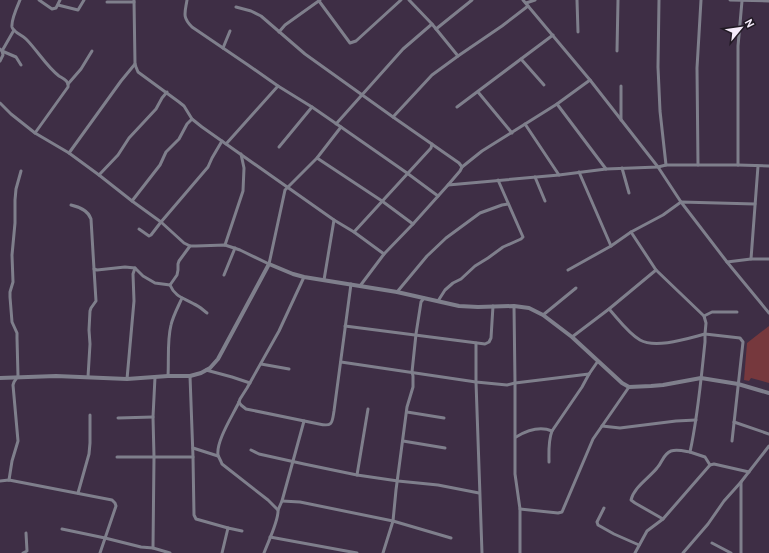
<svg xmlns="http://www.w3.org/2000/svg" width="769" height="553" font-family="Overpass,sans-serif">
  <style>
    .green { fill: #76383d }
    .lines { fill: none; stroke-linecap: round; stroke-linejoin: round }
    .minor { stroke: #7f7f8c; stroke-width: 3 }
    .tertiary { stroke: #7f7f8c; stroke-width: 4 }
  </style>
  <rect width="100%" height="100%" fill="#3e2e45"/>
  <path class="green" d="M769,326V383L751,378L749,381L744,380L747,343Z"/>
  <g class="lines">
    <g class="minor">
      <path d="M20,0C17,7 11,20 12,27C13,32 22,35 26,39C37,50 47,67 59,76C64,79 69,81 68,87L35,133"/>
      <path d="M39,0L52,9L56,8L60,0"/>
      <path d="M134,0L135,64L136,67L138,72L179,102L184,106L192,119L202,127L334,220L354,232L384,254"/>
      <path d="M187,0C185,13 182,17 192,27L248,65L278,86L312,107L341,127L407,173L438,196"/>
      <path d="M523,0L590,80L658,167L681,202L727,262L769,313"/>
      <path d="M577,0L578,32"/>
      <path d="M659,0L658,67L660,111L666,165"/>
      <path d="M730,0L769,1"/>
      <path d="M319,1L350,43L356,41L401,0"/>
      <path d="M107,2H134"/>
      <path d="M526,3L535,0"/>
      <path d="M58,5L78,10L84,0"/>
      <path d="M236,7L251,11L261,16L305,54L393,117"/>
      <path d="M436,29L472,0"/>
      <path d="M279,32L285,25L320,0"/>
      <path d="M223,48L230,31"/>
      <path d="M0,49L2,51L16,57L21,65"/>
      <path d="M617,51L618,0"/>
      <path d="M458,56L502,26L528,6"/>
      <path d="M521,59L544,85"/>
      <path d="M0,61L3,55L2,51L14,30"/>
      <path d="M68,84L81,69L92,51"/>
      <path d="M478,92L512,133"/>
      <path d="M0,103L11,114L35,133L69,153L99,175L132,201L161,222L184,243L190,246H196L225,245L240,250L269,264L285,190L317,158L341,127"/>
      <path d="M557,104L606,169"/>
      <path d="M457,107L553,35"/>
      <path d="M621,120V86"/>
      <path d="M336,124L403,49L432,24"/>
      <path d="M525,124L559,175"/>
      <path d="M226,144L278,86"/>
      <path d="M279,147L312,107"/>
      <path d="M69,153L121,81L135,64"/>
      <path d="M317,158L382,201L413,224"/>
      <path d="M698,165L697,68L701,0"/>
      <path d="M738,165V46L742,1"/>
      <path d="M462,167L482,151L557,104L590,80"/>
      <path d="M622,168L629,193"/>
      <path d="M579,172L611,246"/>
      <path d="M99,175L118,155L129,138L156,109L162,98L167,92"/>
      <path d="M535,177L545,201"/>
      <path d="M448,185L559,175L606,169L658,167L666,165H738L769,166"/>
      <path d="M132,201L160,165L166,152L179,139L187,124L192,119"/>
      <path d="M71,205C79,207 88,210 91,219L94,269"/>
      <path d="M139,229L149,236L151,235L161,222L208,167L212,158L222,141"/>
      <path d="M354,232L431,148L432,144"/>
      <path d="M631,232L656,270L704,316"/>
      <path d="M225,245L243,191L244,168L241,154"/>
      <path d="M751,259L758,166"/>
      <path d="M727,262L751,259H769"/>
      <path d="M568,270L611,246L631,232L663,215L681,202L755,204"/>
      <path d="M224,275L235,248"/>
      <path d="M324,280L334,220"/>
      <path d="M170,285C175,297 184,298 194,304C199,306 203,310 207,313"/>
      <path d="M360,286L384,254L413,224L448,185L460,171L462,167L459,163L393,117L432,75L458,56L432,24L409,0"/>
      <path d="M397,292L427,256L446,238L480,213L502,205L508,204"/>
      <path d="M438,301L445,290L453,283L461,279L475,266L488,258L503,247L521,239L523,237L498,180"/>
      <path d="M514,306L515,383V474L520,509V553"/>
      <path d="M609,309C619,320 628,333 640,340C656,349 689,338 705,334V342C701,379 698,416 690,452L705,457L710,465"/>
      <path d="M543,315L576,288"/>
      <path d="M345,326C392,332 439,338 485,344L489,342L491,338L493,306"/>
      <path d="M572,337L609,309L656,270"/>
      <path d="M476,343V382L482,553"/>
      <path d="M341,362L476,382L507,385L515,383L589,374"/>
      <path d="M261,364L289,369"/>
      <path d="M206,370L232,377L250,383"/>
      <path d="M168,376C169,359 167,341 171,325C173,316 178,307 182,298"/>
      <path d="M190,376L193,457L194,515L196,519L228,528"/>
      <path d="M88,377L90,344L89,330L90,311L91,308L96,301L94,269L97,270L125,267L135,268L143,276L155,283L170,285L177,275L178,270V264L179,261L190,246"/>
      <path d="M127,379L134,301L133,274L135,268"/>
      <path d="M239,402L241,405L246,409L319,424C333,427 332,423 334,411L351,284"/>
      <path d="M407,412L444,418"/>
      <path d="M118,418L153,417"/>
      <path d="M734,422L769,434"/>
      <path d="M602,426L620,428L676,421L696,420"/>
      <path d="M516,437C526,431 540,426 552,431"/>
      <path d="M403,441L445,448"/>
      <path d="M732,441L743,342L740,338L705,334L706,323L704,316L712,312H737"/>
      <path d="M193,448L218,456"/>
      <path d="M251,450L259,454L304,464L357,475L398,481L438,485L479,493"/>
      <path d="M117,457H193"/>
      <path d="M549,462C549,452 548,441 552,431L582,387L589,374L598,361"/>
      <path d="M357,475L368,409"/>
      <path d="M9,480L12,461L18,441L13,385L14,382L18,376L17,338V333L12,322L10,297V292L13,282L12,255L15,223V200L16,189L21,171"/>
      <path d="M0,481L9,480L112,500L115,503L116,506L100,553"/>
      <path d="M78,493L89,454L90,443V415"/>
      <path d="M282,501L300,502L393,521L451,538"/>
      <path d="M604,508L597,522L598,525L614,534L639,545"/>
      <path d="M520,509L558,513L562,512L593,439L629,387"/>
      <path d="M278,510L268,500L222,464C221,461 219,458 218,455C216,441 233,415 239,402L240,399L247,388L279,331L304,277"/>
      <path d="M663,519L635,503L631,500C634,487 649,478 657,468C662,463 663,454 671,451C677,449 684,451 690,452"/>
      <path d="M62,529L105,538L141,547L153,548L170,553"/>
      <path d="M270,537L357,553"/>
      <path d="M712,543L731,553"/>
      <path d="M153,548L154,457L153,417L155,377"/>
      <path d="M23,553L27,551L26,533"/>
      <path d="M222,553L228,528L242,531"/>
      <path d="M264,553C268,542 279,520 278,510L282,501L304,421"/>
      <path d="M383,553L393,521L396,490L407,407L413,387V376L412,372L416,334L421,302L424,298"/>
      <path d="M635,553L647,531L663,519L710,465L714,464L749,472"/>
      <path d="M683,553L708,524L724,501L741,482L769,446"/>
      <path d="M741,553V482"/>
    </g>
    <path class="tertiary" d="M0,378L56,376L127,379L168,376H190L201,373L210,368L218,359L269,264L293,274L304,277L397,292L459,306L478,307L514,306L529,308L543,315L572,337L622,383L629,387L651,386L663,385L701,378L738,384L769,393"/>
  </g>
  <g transform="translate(741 28) rotate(61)" stroke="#211a24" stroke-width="3" paint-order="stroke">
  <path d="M0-3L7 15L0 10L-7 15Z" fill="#f5ebfa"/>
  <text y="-6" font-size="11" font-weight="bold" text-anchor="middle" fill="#f5ebfa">N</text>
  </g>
</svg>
